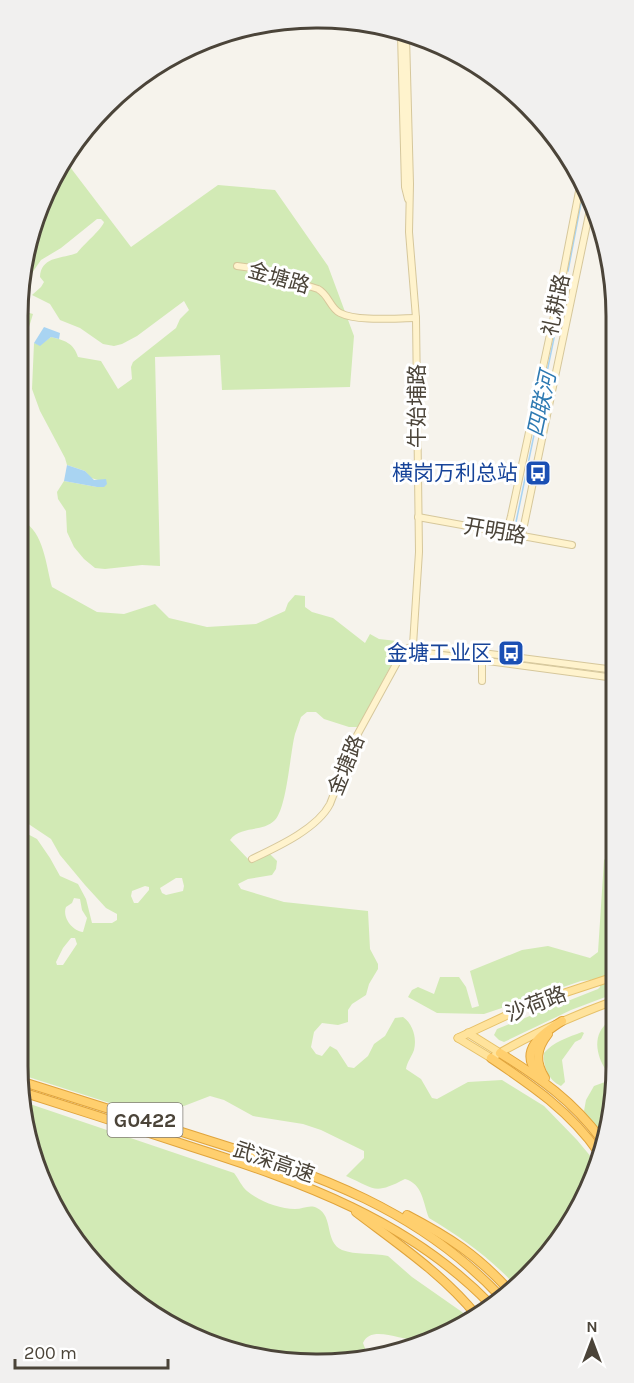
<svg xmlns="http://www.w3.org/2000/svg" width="634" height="1383" font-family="Karla,'Noto Sans SC',sans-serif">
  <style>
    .green { fill: #d2eab5; fill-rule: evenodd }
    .water { fill: #a9d4f2 }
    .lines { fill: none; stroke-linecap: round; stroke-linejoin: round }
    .stream { stroke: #a9d4f2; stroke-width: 1.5 }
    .secondary-casing { stroke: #d6c79b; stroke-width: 8 }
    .primary-casing { stroke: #e6c16a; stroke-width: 9 }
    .highway-casing { stroke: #e0a43c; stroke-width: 10 }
    .secondary { stroke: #fff3cd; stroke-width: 6 }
    .primary { stroke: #ffe39c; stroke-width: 7 }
    .highway { stroke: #ffcf6e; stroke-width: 8 }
    .labels { text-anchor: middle; stroke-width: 6; stroke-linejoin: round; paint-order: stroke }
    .shield { fill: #fff; stroke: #817c74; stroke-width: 1.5 }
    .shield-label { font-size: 20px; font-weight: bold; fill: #4b4439 }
    .street-label { font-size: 21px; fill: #4b4439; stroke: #fff }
    .transit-label { font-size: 21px; fill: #164399; stroke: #fff; text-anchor: end }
    .water-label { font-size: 22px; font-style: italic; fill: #2e7ab2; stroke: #fff }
    .rim { fill: none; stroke: #4b4439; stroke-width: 3 }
  </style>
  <rect width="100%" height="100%" fill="#f6f3ec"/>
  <g class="green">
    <path d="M67,163L131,247L218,185L275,190L328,266L354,336L350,387L222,390L220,355L155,357L160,566L142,565L105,569L95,568L84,559L74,547L67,532L66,511L58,499L57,492L64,481L97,487L98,480L91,478L85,471L67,465L65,458L40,411L32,389L34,343L40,345L51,337C64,340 74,343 78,357L101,361L118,389L132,379L131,367L133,362L176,328L180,319L189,310L184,301L137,336L122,344L114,346L103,344L80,328L60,320L50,304L32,295L41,287L44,282L40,277C41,256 62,259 77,253C83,245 102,229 104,222L101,219H97L61,248L41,260L32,273L27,276L26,284L28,286V293L23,292L41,203Z"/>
    <path d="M19,310L33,314L29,327L18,325Z"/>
    <path d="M18,436C32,456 30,478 18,498Z"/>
    <path d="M22,521C44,531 46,566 52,587L97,612L124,614L155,604L169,618L207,627L256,624L285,611L288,603L295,595L305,596V607L312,612L333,618L365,643L370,634L379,639L397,641L399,650L360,725L357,727H349L324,719L316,712H307L301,717C299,723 297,728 295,734C290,753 287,807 275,820C262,833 241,825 230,840L249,860L255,861L270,854L277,861L276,869L272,875L248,879L238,884L241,889L284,902L368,911L370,949L378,964V969L369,984L366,995L352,1004L348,1010V1022L338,1025L322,1023L314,1032L311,1047L316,1054L322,1056L330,1046L337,1050L348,1067L354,1068L368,1056L374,1044L385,1036L395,1018L403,1017C413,1024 417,1038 414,1050C412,1056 407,1062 406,1069L421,1079L432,1098L437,1099L468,1082L502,1080L544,1106L577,1140L597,1164L593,1180L542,1263L515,1285C489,1257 461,1237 429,1218C423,1203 423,1184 405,1179C374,1195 375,1189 346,1176L364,1158V1151L321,1130L303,1124L253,1116L224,1100L210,1096L171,1111L167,1118L163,1120L19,1074L18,829L37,839L50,858L60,876L78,884L86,899L92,923H112L117,920V914L106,908L85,885L60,855L51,839L18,817V522ZM176,878H182L184,886L183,891L166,895L162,893L160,888ZM145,886L149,887V890L138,903H134L131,896L132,891ZM74,898L80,899L82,910L87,918L83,932C72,931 62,917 66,907L72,903ZM71,938H75L77,944L63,965H57L56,962L63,948Z"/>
    <path d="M615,849L616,993L571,1010L504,1042L499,1040L494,1035L497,1029L598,989L600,987L599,979L581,981L484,1014L437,1013L408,997L412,990L418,987L434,994L440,977H459L466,987L472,1008L479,1006L470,971L522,950L548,946L590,958L598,952L604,860Z"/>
    <path d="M616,1018V1066L602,1135L584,1111L586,1100L594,1086L605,1082L610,1075C599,1063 591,1040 604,1026C606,1023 612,1020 616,1018Z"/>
    <path d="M582,1032L584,1033L581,1039L575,1042L562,1060L565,1082L561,1086C548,1080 543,1067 544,1053C553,1042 569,1037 582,1032Z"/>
    <path d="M24,1102L234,1173C238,1178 242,1187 247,1191C259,1201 279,1209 295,1209C303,1209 310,1204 317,1208C334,1216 324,1242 342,1250C355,1255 374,1253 388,1256L412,1277L462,1312L468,1318L467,1325C453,1330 436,1338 421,1340C406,1343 371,1323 363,1343L366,1351L376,1356L356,1362L259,1359L168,1325L92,1263L34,1162Z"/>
  </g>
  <g class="water">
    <path d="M44,327L60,333L59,339L51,337L40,346L34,343Z"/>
    <path d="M67,465L85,471L94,480L106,479L107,484L104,487H97L64,481Z"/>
  </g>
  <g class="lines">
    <g class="stream">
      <path d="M584,190V187"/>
      <path d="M568,271L582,198"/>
      <path d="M515,527L566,280"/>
    </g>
    <g class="secondary-casing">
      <g id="secondary">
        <path d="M401,35L405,187L408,199"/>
        <path d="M406,36L410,184L409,232L416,318L419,552L413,645"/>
        <path d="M237,266L252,268L318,289C329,295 330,308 340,313C358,322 396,318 416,318"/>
        <path d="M418,517L572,545"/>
        <path d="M501,531L509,524L511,516L563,274L581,181"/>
        <path d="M522,535L592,200"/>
        <path d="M417,647L427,653L615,678"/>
        <path d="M482,681V656"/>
        <path d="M252,859C277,847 317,829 330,804L355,739L400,657C407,645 415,645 428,646L615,670"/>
      </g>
    </g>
    <g class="primary-casing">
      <g id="primary">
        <path d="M468,1033L500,1053"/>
        <path d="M458,1038L491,1058C531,1034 572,1016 616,1000"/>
        <path d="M458,1038L531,1004L616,976"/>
      </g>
    </g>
    <g class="highway-casing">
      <g id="highway">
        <path d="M500,1053C540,1078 573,1101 601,1139"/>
        <path d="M491,1058C531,1085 571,1112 599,1153"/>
        <path d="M539,1076C517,1050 542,1034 562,1021"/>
        <path d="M545,1078C535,1062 536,1049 548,1034"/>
        <path d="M20,1081C83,1101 145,1120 207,1140C319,1175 418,1209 501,1297"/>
        <path d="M22,1092C79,1110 135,1128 192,1147C302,1182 409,1220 491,1305"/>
        <path d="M356,1212C398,1244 444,1275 477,1316"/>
        <path d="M407,1215C449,1237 477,1255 509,1290"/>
      </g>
    </g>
    <use href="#secondary" class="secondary"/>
    <use href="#primary" class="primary"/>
    <use href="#highway" class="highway"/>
  </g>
  <defs>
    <g id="bus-square" transform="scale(1.35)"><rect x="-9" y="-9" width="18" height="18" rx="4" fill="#1a4fb4" stroke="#fff"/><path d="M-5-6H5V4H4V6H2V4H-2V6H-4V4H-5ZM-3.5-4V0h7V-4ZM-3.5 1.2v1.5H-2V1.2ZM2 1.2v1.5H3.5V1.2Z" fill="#fff"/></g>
  </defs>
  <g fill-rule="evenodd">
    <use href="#bus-square" x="538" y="473"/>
    <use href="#bus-square" x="511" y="653"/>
  </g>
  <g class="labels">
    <rect class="shield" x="107.5" y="1103" width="75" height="34" rx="4.5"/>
    <g class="shield-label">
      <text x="145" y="1127">G0422</text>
    </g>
    <g class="street-label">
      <text transform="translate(279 278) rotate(16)" y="7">金塘路</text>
      <text transform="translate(556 305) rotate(-78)" y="7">礼耕路</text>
      <text transform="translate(417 406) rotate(-90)" y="7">牛始埔路</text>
      <text transform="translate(495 531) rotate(10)" y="7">开明路</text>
      <text transform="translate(346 765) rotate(-68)" y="7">金塘路</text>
      <text transform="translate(536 1004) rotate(-21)" y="7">沙荷路</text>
      <text transform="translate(274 1162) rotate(19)" y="7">武深高速</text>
    </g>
    <g class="transit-label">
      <text x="518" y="480">横岗万利总站</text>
      <text x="492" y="660">金塘工业区</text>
    </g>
    <g class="water-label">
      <text transform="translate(541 404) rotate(-78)" y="8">四联河</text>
    </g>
  </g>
  <path d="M0 0H634V1383H0ZM316 28H318A288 288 0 0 1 606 316V1066A288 288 0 0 1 318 1354H316A288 288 0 0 1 28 1066V316A288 288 0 0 1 316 28Z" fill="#f1f0ef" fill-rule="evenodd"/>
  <path class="rim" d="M316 28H318A288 288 0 0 1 606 316V1066A288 288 0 0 1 318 1354H316A288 288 0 0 1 28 1066V316A288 288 0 0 1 316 28Z"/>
  <g transform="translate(592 1341)" stroke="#ffffff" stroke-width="4.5" paint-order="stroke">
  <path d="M0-4.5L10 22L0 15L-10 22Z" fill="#4b4439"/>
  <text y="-9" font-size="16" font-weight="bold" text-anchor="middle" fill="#4b4439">N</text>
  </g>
  <path d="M15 1359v9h153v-9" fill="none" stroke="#4b4439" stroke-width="3"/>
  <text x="24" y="1359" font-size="18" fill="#4b4439" stroke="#ffffff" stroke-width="4.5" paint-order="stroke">200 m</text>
</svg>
